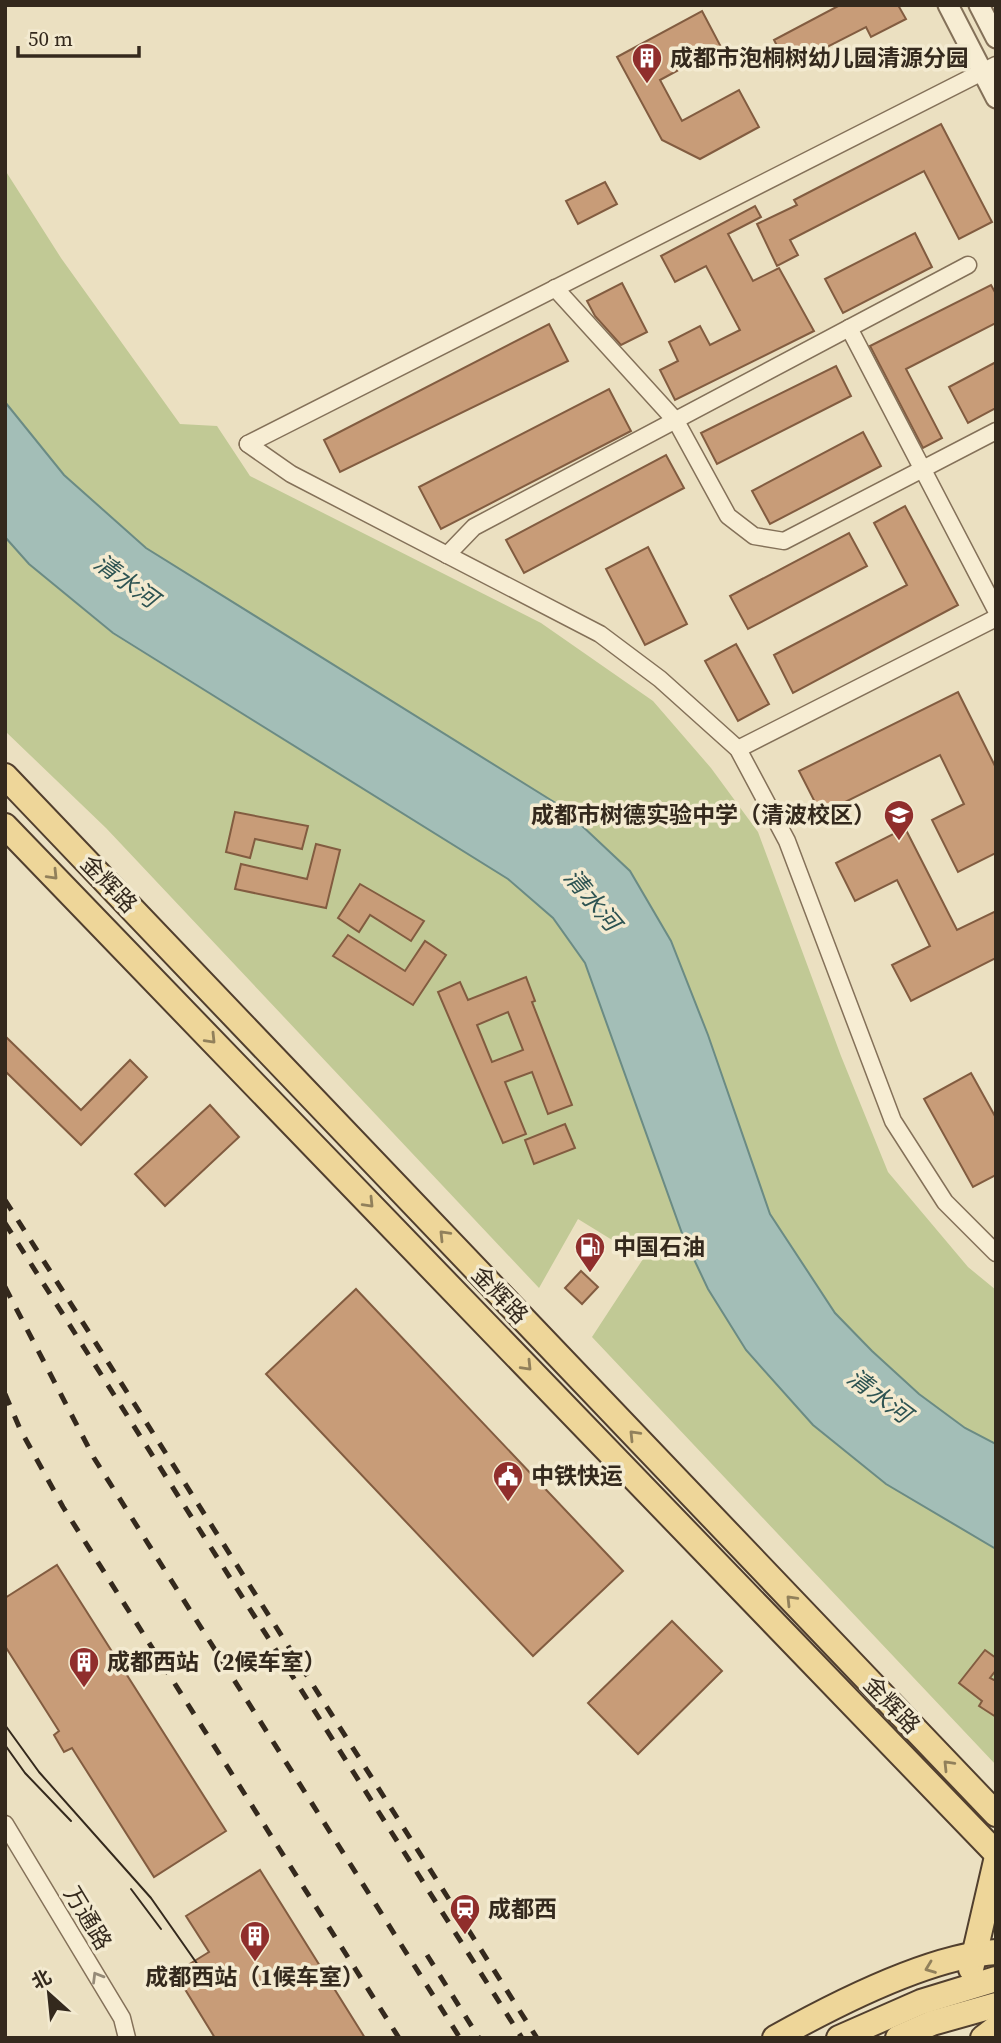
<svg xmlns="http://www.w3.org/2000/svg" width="1001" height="2043" font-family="'Source Serif 4','Noto Sans SC',serif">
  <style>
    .green { fill: #c1c995 }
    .water { fill: #a3beb7; stroke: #6b8b84; stroke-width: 2 }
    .building { fill: #c89c78; stroke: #825c40; stroke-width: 2; fill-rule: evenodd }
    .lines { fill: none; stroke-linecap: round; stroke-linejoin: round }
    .minor-casing { stroke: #847159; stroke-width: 19 }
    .tertiary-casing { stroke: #847159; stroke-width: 23 }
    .primary-casing { stroke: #513f2e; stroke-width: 28 }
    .minor { stroke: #f7edd3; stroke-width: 16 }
    .tertiary { stroke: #f7edd3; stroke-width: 19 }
    .primary { stroke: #eed699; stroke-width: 24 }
    .tram { stroke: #34291d; stroke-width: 2 }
    .rail { stroke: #34291d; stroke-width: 5; stroke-dasharray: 12 12; stroke-linecap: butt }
    .oneway { stroke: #91805b }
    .oneway2 { stroke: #968b78 }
    .labels { text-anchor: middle; stroke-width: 7; stroke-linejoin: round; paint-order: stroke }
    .poi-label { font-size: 23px; font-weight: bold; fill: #34291d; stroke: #f3ead0; text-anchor: start }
    .street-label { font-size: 23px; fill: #34291d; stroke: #f3ead0 }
    .water-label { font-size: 24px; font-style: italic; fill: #2d5352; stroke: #f3ead0 }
  </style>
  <rect width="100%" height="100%" fill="#ebe0c1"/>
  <g class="green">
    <path d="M5,170L61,258L180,424L217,426L250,476L541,623L653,701L711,768L758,832L841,1056L888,1172L968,1267L996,1290V1444L965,1428L919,1394L872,1351L835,1313L770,1214L708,1035L671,941L630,871L562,807L146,548L64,475L5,402Z"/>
    <path d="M5,537L29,564L113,634L508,879L553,918L585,963L683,1236L813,1425L886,1484L996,1549V1765L592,1337L643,1259L578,1219L539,1288L106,828L5,731Z"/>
  </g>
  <path class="water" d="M5,402L64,475L146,548L562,807L630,871L671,941L708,1035L770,1214L835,1313L872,1351L919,1394L965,1428L996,1444V1549L886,1484L813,1425L746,1350L708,1289L683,1236L585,963L553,918L508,879L113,633L29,564L5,537Z"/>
  <g class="building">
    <path d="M840,5H898L906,19L871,37L866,27L788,67L774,40Z"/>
    <path d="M702,11L721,47L660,80L682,121L739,90L759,127L700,159L662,140L617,57Z"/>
    <path d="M941,124L992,222L959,239L924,171L790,240L798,255L777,266L757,224L797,205L794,200Z"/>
    <path d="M605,182L617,204L578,224L566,201Z"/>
    <path d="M755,206L761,217L728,234L753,281L779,268L814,331L675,400L660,370L678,361L669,342L700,326L710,345L740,330L706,266L675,282L661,256Z"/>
    <path d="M915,233L932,267L843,313L825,279Z"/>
    <path d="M622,283L647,332L621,345L595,316L587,301Z"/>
    <path d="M991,285L996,294V323L906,369L942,438L923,448L870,346Z"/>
    <path d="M549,324L568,361L340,472L324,440Z"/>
    <path d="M996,362V408L968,423L949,387Z"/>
    <path d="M836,366L851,396L717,464L701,433Z"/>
    <path d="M609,389L631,431L441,529L419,487Z"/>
    <path d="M863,432L881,466L770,524L752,491Z"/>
    <path d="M666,455L684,488L524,573L506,540Z"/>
    <path d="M905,506L958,605L793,693L774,655L907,585L874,523Z"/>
    <path d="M849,533L867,566L748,629L730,596Z"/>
    <path d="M648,547L687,624L645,645L606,569Z"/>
    <path d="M736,644L769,704L738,721L705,661Z"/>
    <path d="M958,692L996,768V853L958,872L932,820L964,804L940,755L821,814L799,771Z"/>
    <path d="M235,812L308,826L302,849L255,839L250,858L226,852Z"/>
    <path d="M905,828L957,930L996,911V958L911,1001L892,965L930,946L897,880L855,901L836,863Z"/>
    <path d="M316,844L340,850L326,908L235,889L241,864L307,879Z"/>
    <path d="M360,884L424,921L411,941L370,915L359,932L338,918Z"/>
    <path d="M348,935L405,971L425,941L446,955L413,1005L333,956Z"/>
    <path d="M526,977L535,1001L532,1002L572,1105L548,1114L532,1072L505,1082L526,1134L503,1143L438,992L460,982L468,1000ZM508,1012L523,1050L492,1062L477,1025Z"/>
    <path d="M5,1036L81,1110L130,1060L147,1077L81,1145L5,1071Z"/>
    <path d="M971,1073L996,1118V1175L973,1187L924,1099Z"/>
    <path d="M210,1105L239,1137L165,1206L135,1174Z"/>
    <path d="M565,1124L575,1148L534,1164L525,1140Z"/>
    <path d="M581,1271L598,1287L582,1304L565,1288Z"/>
    <path d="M356,1289L623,1571L533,1656L266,1374Z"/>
    <path d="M57,1565L226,1831L154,1877L72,1748L64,1752L54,1735L59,1731L5,1646V1598Z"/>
    <path d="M672,1621L722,1671L638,1754L588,1703Z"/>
    <path d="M985,1650L996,1658V1670L990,1678L996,1681V1717L979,1706L982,1701L959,1683Z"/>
    <path d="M260,1870L365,2038H215L175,1973L209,1952L186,1916Z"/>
  </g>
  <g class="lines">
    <g class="minor-casing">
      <g id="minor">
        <path d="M555,288L676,421L728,516L754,536L784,541L996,431"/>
        <path d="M849,328L996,610"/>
        <path d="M248,444L291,474L600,634L660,679L738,749L787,841L893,1121L945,1202L996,1253"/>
        <path d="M248,444L996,65"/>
        <path d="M447,555L474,527L968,265"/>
        <path d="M738,749L996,618"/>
        <path d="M5,1824L122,2018L127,2038"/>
      </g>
    </g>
    <g class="tertiary-casing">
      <g id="tertiary">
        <path d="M948,5L996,98"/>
        <path d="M979,5L996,38"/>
      </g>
    </g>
    <g class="primary-casing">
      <g id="primary">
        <path d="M5,776L996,1814"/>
        <path d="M5,826L996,1853"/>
        <path d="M971,1969L996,1861"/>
        <path d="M775,2038C834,2005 929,1956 996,1952"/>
        <path d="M839,2038L921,2002L996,1979"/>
        <path d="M898,2038L932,2023L996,2005"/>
        <path d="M983,2038L996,2028"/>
      </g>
    </g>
    <use href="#minor" class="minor"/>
    <use href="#tertiary" class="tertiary"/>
    <use href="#primary" class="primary"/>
    <g class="tram">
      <path d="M5,1725L39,1772L151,1898L198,1965"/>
      <path d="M5,1745L25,1773L71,1821"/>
      <path d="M131,1889L161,1929"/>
    </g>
    <g class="rail">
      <path d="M5,1200L537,2038"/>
      <path d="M5,1223L522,2038"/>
      <path d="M5,1287L94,1458L460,2038"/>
      <path d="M5,1394L20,1429L63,1507L399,2038"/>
      <path d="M427,1955L479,2038"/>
    </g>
  </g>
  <defs><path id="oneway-chevron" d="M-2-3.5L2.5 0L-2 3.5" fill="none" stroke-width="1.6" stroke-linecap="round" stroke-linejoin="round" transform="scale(1.75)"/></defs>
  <g class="oneway">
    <use href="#oneway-chevron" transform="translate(53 875) rotate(46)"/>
    <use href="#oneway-chevron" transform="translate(211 1039) rotate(46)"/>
    <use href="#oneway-chevron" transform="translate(369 1203) rotate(46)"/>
    <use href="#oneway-chevron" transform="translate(444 1235) rotate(-134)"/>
    <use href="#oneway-chevron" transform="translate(527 1366) rotate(46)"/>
    <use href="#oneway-chevron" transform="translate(634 1435) rotate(-134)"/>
    <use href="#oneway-chevron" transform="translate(791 1600) rotate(-134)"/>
    <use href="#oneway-chevron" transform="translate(948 1765) rotate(-134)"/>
    <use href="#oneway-chevron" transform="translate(930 1968) rotate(159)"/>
  </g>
  <use class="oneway2" href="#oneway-chevron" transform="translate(97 1977) rotate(-121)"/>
  <defs>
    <g id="building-pin" transform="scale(1.575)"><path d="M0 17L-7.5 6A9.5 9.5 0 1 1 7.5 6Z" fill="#902e2c" stroke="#f3ead0"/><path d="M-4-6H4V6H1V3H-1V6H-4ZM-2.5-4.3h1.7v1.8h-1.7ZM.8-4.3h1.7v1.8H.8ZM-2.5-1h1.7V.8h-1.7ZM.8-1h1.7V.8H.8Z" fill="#fff"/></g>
    <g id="school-pin" transform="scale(1.575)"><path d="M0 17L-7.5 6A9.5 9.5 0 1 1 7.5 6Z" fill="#902e2c" stroke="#f3ead0"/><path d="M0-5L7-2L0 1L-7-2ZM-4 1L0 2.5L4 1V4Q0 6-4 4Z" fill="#fff"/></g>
    <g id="fuel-pin" transform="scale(1.575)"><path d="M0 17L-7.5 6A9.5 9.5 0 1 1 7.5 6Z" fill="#902e2c" stroke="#f3ead0"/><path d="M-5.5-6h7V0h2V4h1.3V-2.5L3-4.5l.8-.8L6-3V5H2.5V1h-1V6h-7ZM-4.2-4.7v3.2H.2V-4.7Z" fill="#fff"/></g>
    <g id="civic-pin" transform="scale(1.575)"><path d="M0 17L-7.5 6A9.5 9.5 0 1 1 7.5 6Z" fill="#902e2c" stroke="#f3ead0"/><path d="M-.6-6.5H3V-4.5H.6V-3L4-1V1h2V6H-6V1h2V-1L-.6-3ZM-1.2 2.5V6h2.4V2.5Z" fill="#fff"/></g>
    <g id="station-pin" transform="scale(1.575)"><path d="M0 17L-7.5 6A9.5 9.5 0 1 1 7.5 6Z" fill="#902e2c" stroke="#f3ead0"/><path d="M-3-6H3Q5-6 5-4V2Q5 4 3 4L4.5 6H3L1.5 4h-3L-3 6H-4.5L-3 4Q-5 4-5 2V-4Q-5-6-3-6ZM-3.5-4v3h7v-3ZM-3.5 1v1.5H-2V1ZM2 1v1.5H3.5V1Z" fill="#fff"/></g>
  </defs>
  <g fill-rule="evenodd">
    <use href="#building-pin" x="647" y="58"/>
    <use href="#school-pin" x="899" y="815"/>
    <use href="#fuel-pin" x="590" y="1247"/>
    <use href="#civic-pin" x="508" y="1476"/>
    <use href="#building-pin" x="84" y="1662"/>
    <use href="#station-pin" x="465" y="1909"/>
    <use href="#building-pin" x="255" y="1936"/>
  </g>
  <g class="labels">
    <g class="poi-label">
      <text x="670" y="66">成都市泡桐树幼儿园清源分园</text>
      <text x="876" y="823" text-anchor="end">成都市树德实验中学（清波校区）</text>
      <text x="613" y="1255">中国石油</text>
      <text x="531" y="1484">中铁快运</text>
      <text x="107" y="1670">成都西站（2候车室）</text>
      <text x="488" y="1917">成都西</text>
      <text x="255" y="1985" text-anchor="middle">成都西站（1候车室）</text>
    </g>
    <g class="street-label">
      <text transform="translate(109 884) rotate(46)" y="8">金辉路</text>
      <text transform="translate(500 1295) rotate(46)" y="8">金辉路</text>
      <text transform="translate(892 1705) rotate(46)" y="8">金辉路</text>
      <text transform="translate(88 1918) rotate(59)" y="8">万通路</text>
    </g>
    <g class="water-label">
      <text transform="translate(126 581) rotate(36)" y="8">清水河</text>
      <text transform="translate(592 900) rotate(50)" y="8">清水河</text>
      <text transform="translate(879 1396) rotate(37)" y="8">清水河</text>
    </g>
  </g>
  <rect width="1001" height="2043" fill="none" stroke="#34291d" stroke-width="14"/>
  <g transform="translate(49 1994) rotate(333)" stroke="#f3ead0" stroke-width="5" paint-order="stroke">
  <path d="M0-5L12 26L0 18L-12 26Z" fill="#34291d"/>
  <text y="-10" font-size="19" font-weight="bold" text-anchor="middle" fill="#34291d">北</text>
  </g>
  <path d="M18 46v10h121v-10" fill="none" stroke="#34291d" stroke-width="3.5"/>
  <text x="28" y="46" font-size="21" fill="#34291d" stroke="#f3ead0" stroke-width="5" paint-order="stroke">50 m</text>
</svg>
